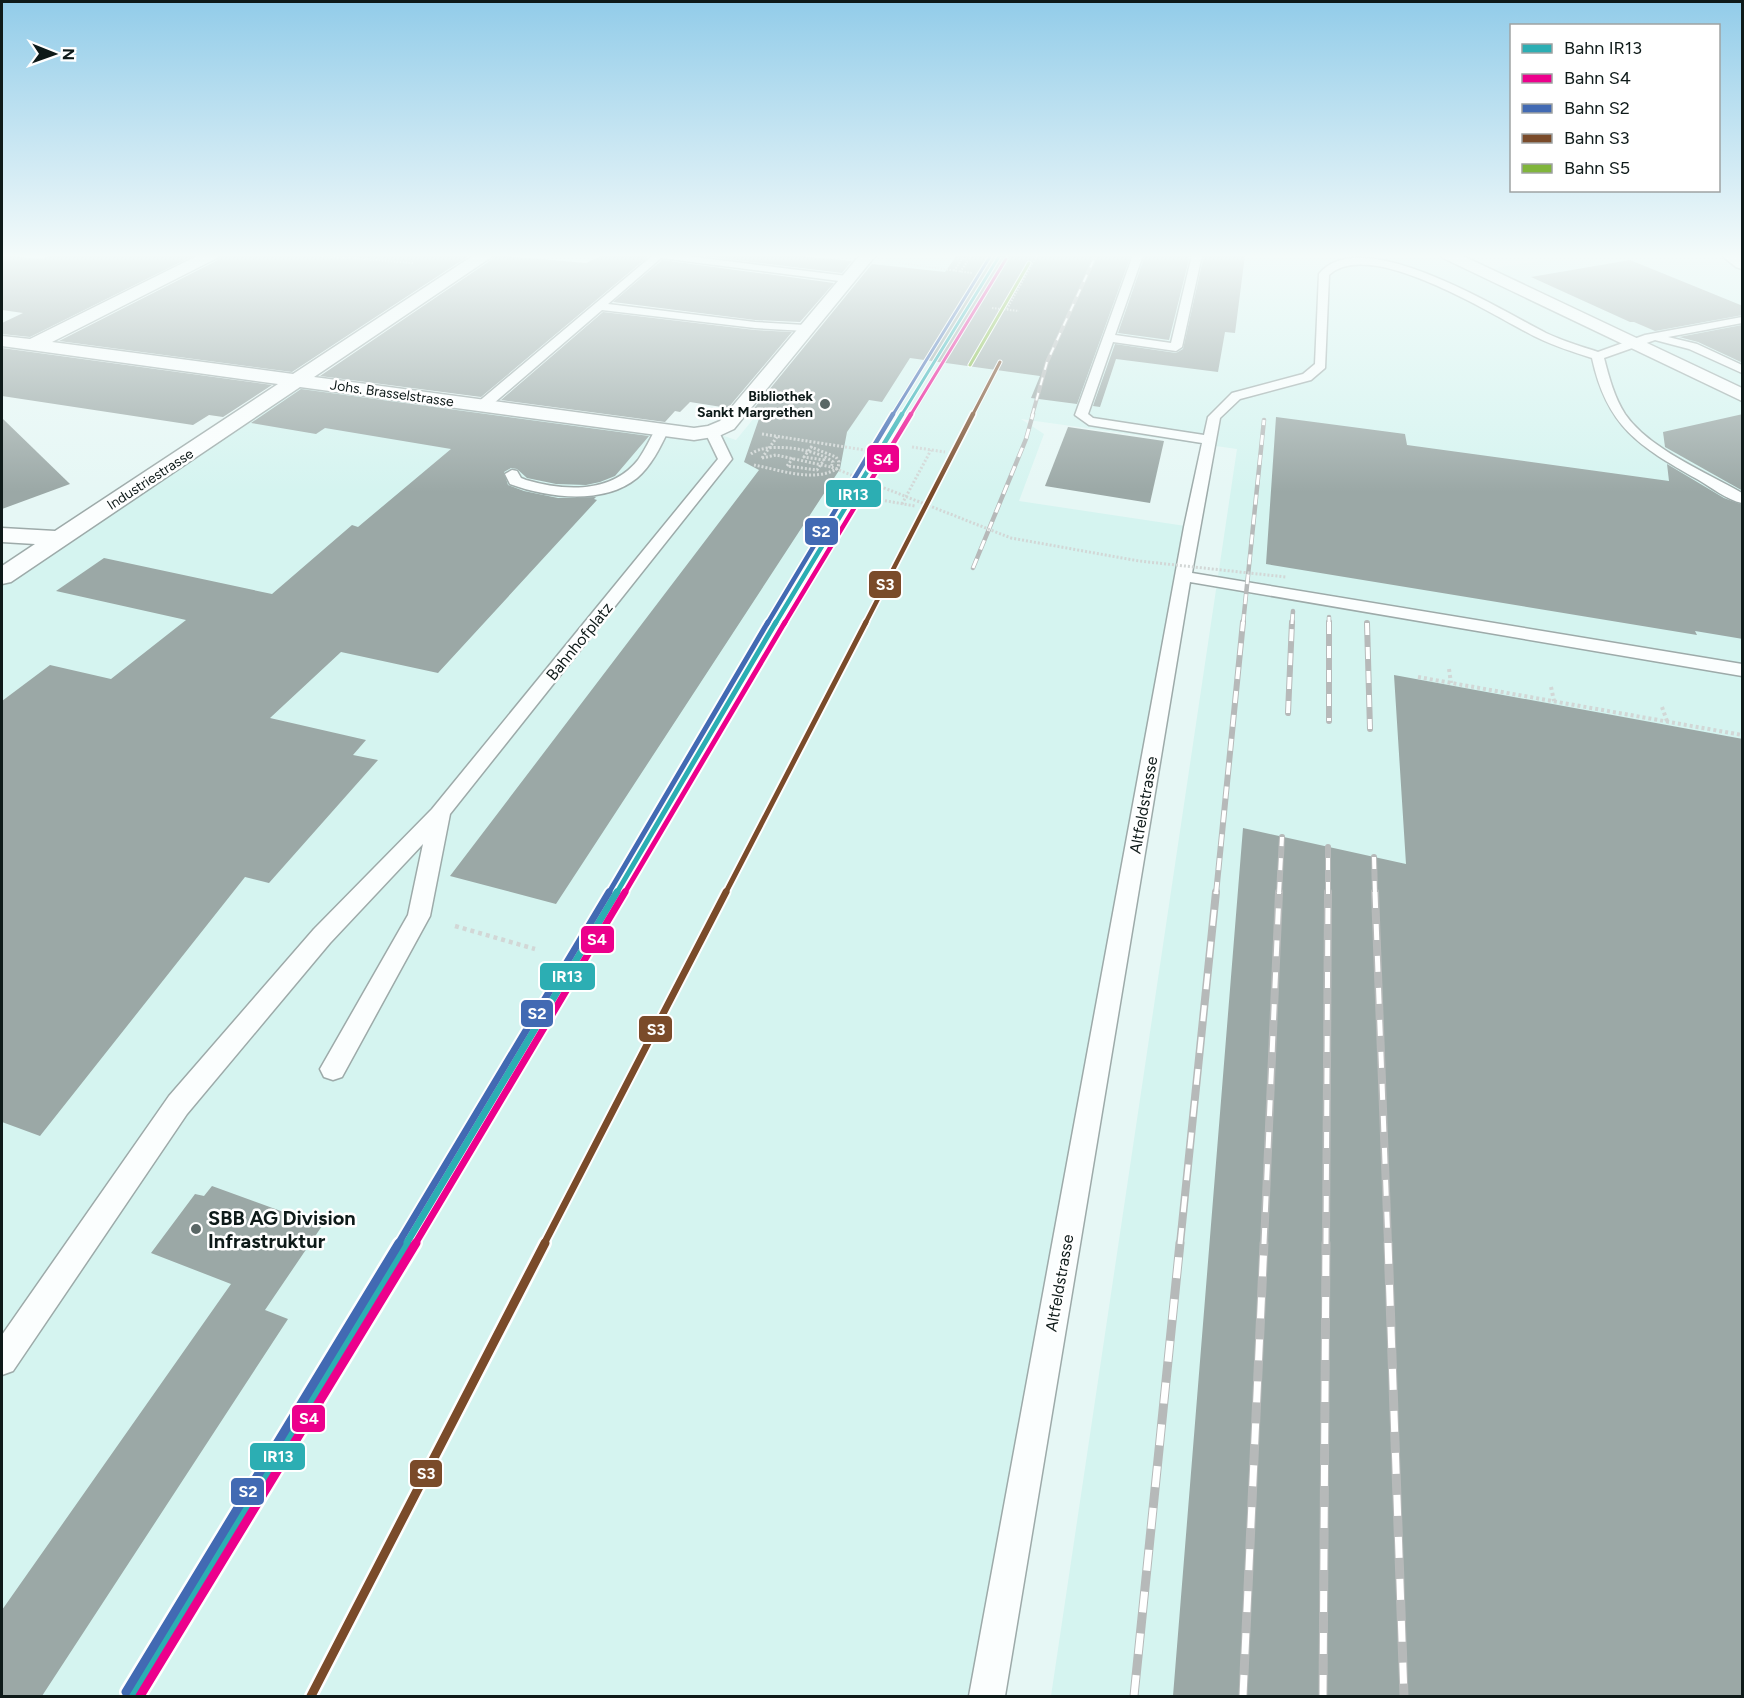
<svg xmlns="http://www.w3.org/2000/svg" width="1744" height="1698" font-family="Figtree,sans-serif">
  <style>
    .built { fill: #d5f4f0 }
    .building { fill: #9ba8a6 }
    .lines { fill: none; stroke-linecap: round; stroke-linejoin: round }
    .service-casing { stroke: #9daaa9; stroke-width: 3 }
    .minor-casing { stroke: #9daaa9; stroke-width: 3 }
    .primary-casing { stroke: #9daaa9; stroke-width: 3 }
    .path-far3 { stroke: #d2d7d6; stroke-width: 2; stroke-dasharray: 1.5 1.5; stroke-linecap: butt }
    .path-far2 { stroke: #d2d7d6; stroke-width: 3; stroke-dasharray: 2 2; stroke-linecap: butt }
    .path-far1 { stroke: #d2d7d6; stroke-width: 4; stroke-dasharray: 3 3; stroke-linecap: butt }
    .path { stroke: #d2d7d6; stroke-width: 4.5; stroke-dasharray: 4 4; stroke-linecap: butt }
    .service { fill: #fbfefe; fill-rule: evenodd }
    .minor { fill: #fbfefe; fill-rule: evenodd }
    .primary { fill: #fbfefe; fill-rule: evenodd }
    .rail-far4-casing { stroke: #b6b9b9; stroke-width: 4 }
    .rail-far3-casing { stroke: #b6b9b9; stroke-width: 4.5 }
    .rail-far2-casing { stroke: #b6b9b9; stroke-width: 6 }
    .rail-far1-casing { stroke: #b6b9b9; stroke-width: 8 }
    .rail-casing { stroke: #b6b9b9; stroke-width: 9 }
    .rail-far4 { stroke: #fff; stroke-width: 2; stroke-dasharray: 8; stroke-linecap: butt }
    .rail-far3 { stroke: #fff; stroke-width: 3; stroke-dasharray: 10; stroke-linecap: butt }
    .rail-far2 { stroke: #fff; stroke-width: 4; stroke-dasharray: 12; stroke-linecap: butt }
    .rail-far1 { stroke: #fff; stroke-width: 5; stroke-dasharray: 16; stroke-linecap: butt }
    .rail { stroke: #fff; stroke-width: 7; stroke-dasharray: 21; stroke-linecap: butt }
    .path-bridge { stroke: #d2d7d6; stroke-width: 3; stroke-dasharray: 2 2; stroke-linecap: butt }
    .rail-1-far4-casing { stroke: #fff; stroke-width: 5 }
    .rail-1-far3-casing { stroke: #fff; stroke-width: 8 }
    .rail-1-far2-casing { stroke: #fff; stroke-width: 9 }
    .rail-1-far1-casing { stroke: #fff; stroke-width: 11 }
    .rail-1-casing { stroke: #fff; stroke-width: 14 }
    .rail-2-far4-casing { stroke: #fff; stroke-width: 5 }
    .rail-2-far3-casing { stroke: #fff; stroke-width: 8 }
    .rail-2-far2-casing { stroke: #fff; stroke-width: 9 }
    .rail-2-far1-casing { stroke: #fff; stroke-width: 11 }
    .rail-2-casing { stroke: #fff; stroke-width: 14 }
    .rail-3-far4-casing { stroke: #fff; stroke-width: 5 }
    .rail-3-far3-casing { stroke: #fff; stroke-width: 8 }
    .rail-3-far2-casing { stroke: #fff; stroke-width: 9 }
    .rail-3-far1-casing { stroke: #fff; stroke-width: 11 }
    .rail-3-casing { stroke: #fff; stroke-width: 14 }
    .rail-4-far4-casing { stroke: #fff; stroke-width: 5 }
    .rail-4-far3-casing { stroke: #fff; stroke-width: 8 }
    .rail-4-far2-casing { stroke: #fff; stroke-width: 9 }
    .rail-4-far1-casing { stroke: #fff; stroke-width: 11 }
    .rail-4-casing { stroke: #fff; stroke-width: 14 }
    .rail-5-casing { stroke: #fff; stroke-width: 5 }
    .rail-1-far4 { stroke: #2caeb3; stroke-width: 3 }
    .rail-1-far3 { stroke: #2caeb3; stroke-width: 4.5 }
    .rail-1-far2 { stroke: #2caeb3; stroke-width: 5 }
    .rail-1-far1 { stroke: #2caeb3; stroke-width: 7 }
    .rail-1 { stroke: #2caeb3; stroke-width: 9 }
    .rail-2-far4 { stroke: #ec008c; stroke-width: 3 }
    .rail-2-far3 { stroke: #ec008c; stroke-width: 4.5 }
    .rail-2-far2 { stroke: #ec008c; stroke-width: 5 }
    .rail-2-far1 { stroke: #ec008c; stroke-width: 7 }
    .rail-2 { stroke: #ec008c; stroke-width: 9 }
    .rail-3-far4 { stroke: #426ab3; stroke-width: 3 }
    .rail-3-far3 { stroke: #426ab3; stroke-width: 4.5 }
    .rail-3-far2 { stroke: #426ab3; stroke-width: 5 }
    .rail-3-far1 { stroke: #426ab3; stroke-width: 7 }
    .rail-3 { stroke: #426ab3; stroke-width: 9 }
    .rail-4-far4 { stroke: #7a4b2a; stroke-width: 3 }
    .rail-4-far3 { stroke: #7a4b2a; stroke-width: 4.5 }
    .rail-4-far2 { stroke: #7a4b2a; stroke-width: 5 }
    .rail-4-far1 { stroke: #7a4b2a; stroke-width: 7 }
    .rail-4 { stroke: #7a4b2a; stroke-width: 9 }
    .rail-5 { stroke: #80b53b; stroke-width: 3 }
    .poi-dot { fill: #5a6766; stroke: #fff; stroke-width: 2 }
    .labels { text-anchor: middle; stroke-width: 5; stroke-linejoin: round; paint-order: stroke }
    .far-street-label { font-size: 14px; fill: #0e1a19; stroke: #fff }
    .far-poi-label { font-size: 14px; font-weight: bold; fill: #0e1a19; stroke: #fff; text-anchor: end }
    .street-label { font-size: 16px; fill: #0e1a19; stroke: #fff }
    .near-poi-label { font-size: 20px; font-weight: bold; fill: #0e1a19; stroke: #fff; text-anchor: start }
    .line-badge { stroke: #fff; stroke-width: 2 }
    .badge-label { font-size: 16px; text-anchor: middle; font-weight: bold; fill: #fff }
  </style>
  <rect width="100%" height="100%" fill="#e6f7f5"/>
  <path class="built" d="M893,255H1086L1046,343L1093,255H1449L1480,270L1546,260L1739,262L1742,264V1696H1051L1237,449L1021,419L1044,434L1019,501L1192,527L987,1696H2V577L299,380L712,432L736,440L880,265Z"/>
  <g class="building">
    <path d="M2,255L41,259L51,255H195L30,337L2,334V323L23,313L2,310Z"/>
    <path d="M221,255H470L292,372L59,341L218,260Z"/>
    <path d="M494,255L586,263L603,255H650L481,397L320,376L491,260Z"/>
    <path d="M695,255H791L852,261L842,273Z"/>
    <path d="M957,255H1131L1077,404L1031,398L1040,376L910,358L882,402L869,400L847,432L840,469L556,904L450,876L759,470L744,462L761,413L751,412L872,264L945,272Z"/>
    <path d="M1145,255H1190L1169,340L1118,333Z"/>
    <path d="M1204,255H1245L1235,333L1225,332L1218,372L1116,359L1100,407L1093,406L1115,344L1176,353L1183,349Z"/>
    <path d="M662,260L834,283L800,322L755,320L613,302Z"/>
    <path d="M1630,260L1743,306V315L1655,331L1634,322H1630L1531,277Z"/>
    <path d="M603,312L755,330L792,332L728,408L690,402L680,412L675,411L665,422L501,400Z"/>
    <path d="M1742,325L1743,363L1698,342L1679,337Z"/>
    <path d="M2,348L272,385L223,417L209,415L193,425L2,396Z"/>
    <path d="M301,389L649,436L615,476L600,482L586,485L556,484L527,478L517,469L511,468L504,472L508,485L524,491L558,498L596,497L594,499L597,500L438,673L341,652L270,718L366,740L353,755L378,760L269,883L245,877L40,1136L2,1122V701L50,665L111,679L186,620L56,591L104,558L272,594L352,525L358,527L451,449L325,428L316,434L251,423Z"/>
    <path d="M1743,414V491L1665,447L1663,432Z"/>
    <path d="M1276,417L1405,434L1407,445L1669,481L1667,464L1724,498L1743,505V639L1695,631L1697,635L1266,564Z"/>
    <path d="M2,418L70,484L2,509Z"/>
    <path d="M1068,427L1164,441L1150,503L1045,486Z"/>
    <path d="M1394,675L1743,739V1696H1173L1243,828L1406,864Z"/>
    <path d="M212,1186L322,1226L265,1310L288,1319L42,1696H2V1610L231,1284L151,1253L195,1194L204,1196Z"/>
  </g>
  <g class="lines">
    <g class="service-casing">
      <g id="service">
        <path d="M653,255H679L847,276L852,279L847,282L661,258L608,304L755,322L805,325L811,328L805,331L755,328L602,310L487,409H477L476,406L477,403Z"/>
        <path d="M1133,255H1143L1115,335L1171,343L1192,255H1202L1182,347L1176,351L1113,342L1088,414L1093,418L1204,435L1208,417L1232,393L1303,374L1315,364L1319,274C1361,222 1500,310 1546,333C1563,341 1580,346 1598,352L1645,335L1742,317V323L1668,337L1697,344L1742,365V373L1689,349L1655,340L1604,358C1609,377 1614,397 1625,414C1649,449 1706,472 1742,493V503C1727,500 1711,487 1697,479C1639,446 1607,427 1592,358C1573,352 1554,346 1536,337C1494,316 1370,236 1329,275L1325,368L1311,380L1240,399L1220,418L1192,573L1742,664V676L1190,582L1005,1696H969L1184,527L1202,443L1089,425L1075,415Z"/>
        <path d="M661,427L668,431C660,448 651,466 637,478C604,505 548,498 510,484L505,474L512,470L517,471L521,478L526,480C564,491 611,494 638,460C645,450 650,439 656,428Z"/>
        <path d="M712,428L719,432L732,459L450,814L430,916L342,1077L333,1080L324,1077L320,1069L408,915L423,844L330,943L187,1114L13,1371L2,1375V1335L169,1096L314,929L432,809L718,459L705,432Z"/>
      </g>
    </g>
    <g class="minor-casing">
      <g id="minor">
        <path d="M199,255H219L217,258L52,342L293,374L474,255H492L490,258L314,377L694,428L708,426L720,421L860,255H876L734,429L719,436L694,440L300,387L11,582L2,584V566L35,544L2,542V528L55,531L278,384L2,346V336L30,339Z"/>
        <path d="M1721,255H1739L1742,257V269L1736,267Z"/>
      </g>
    </g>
    <g class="primary-casing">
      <path id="primary" d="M1441,255H1461L1742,388V401L1443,258Z"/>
    </g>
    <g class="path-far3">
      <path d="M310,255L413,263"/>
      <path d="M899,263L972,273"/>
      <path d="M954,271L965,255"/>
      <path d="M960,272L972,255"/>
      <path d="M992,308L1019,311"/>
      <path d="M1007,309L1037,255"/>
    </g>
    <g class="path-far2">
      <path d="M762,434L871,451"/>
      <path d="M912,447L945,452"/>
      <path d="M762,458L776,455L831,467"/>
      <path d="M762,458L777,437"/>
      <path d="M793,458L787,466L817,470L824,460L804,457L812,446"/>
      <path d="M754,465C780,470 815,483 838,468L839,462L836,457L811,447"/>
      <path d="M881,500L915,506"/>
      <path d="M902,504L931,450"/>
    </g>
    <g class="path-far1">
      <path d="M1449,669L1451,683"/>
      <path d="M1418,677L1742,735"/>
      <path d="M1551,687L1554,701"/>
      <path d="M1662,707L1667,721"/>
    </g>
    <path class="path" d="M455,926L535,949"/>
    <use href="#service" class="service"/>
    <use href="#minor" class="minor"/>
    <use href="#primary" class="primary"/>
    <g class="rail-far4-casing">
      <path id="rail-far4" d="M1032,416L1047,362L1096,255"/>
    </g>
    <g class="rail-far3-casing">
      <g id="rail-far3">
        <path d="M973,568L1026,439L1033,414"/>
        <path d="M1329,617V624"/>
        <path d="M1243,624L1264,420"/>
        <path d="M1292,624L1293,611"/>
      </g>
    </g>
    <g class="rail-far2-casing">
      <g id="rail-far2">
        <path d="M1329,622V721"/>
        <path d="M1367,623L1370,729"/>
        <path d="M1288,713L1292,622"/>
        <path d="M1374,857L1375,894"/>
        <path d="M1216,894L1243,622"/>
        <path d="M1279,894L1282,837"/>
        <path d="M1328,894V847"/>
      </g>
    </g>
    <g class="rail-far1-casing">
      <g id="rail-far1">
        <path d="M1375,892L1388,1244"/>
        <path d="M1180,1244L1216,892"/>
        <path d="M1264,1244L1279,892"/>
        <path d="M1326,1244L1328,892"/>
      </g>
    </g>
    <g class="rail-casing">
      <g id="rail">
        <path d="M1388,1243L1404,1696"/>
        <path d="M1134,1696L1180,1243"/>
        <path d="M1243,1696L1264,1243"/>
        <path d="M1323,1696L1326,1243"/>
      </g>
    </g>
    <use href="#rail-far4" class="rail-far4"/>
    <use href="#rail-far3" class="rail-far3"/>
    <use href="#rail-far2" class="rail-far2"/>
    <use href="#rail-far1" class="rail-far1"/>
    <use href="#rail" class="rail"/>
    <path class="path-bridge" d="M751,454C767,441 817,449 833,462L831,467L1011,538L1139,561L1286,577"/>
    <g class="rail-1-far4-casing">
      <path id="rail-1-far4" d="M901,416L1000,255"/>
    </g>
    <g class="rail-1-far3-casing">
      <path id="rail-1-far3" d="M775,624L902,414"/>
    </g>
    <g class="rail-1-far2-casing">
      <path id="rail-1-far2" d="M616,894L776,622"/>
    </g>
    <g class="rail-1-far1-casing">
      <path id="rail-1-far1" d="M406,1244L617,892"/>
    </g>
    <g class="rail-1-casing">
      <path id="rail-1" d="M132,1696L407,1243"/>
    </g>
    <g class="rail-2-far4-casing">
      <path id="rail-2-far4" d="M910,416L1006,259"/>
    </g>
    <g class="rail-2-far3-casing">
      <path id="rail-2-far3" d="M784,624L911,414"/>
    </g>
    <g class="rail-2-far2-casing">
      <path id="rail-2-far2" d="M624,894L785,622"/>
    </g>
    <g class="rail-2-far1-casing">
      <path id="rail-2-far1" d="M415,1244L625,892"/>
    </g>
    <g class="rail-2-casing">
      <path id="rail-2" d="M140,1696L416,1243"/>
    </g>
    <g class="rail-3-far4-casing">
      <path id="rail-3-far4" d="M892,416L991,255"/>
    </g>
    <g class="rail-3-far3-casing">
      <path id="rail-3-far3" d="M767,624L893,414"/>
    </g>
    <g class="rail-3-far2-casing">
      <path id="rail-3-far2" d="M608,894L768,622"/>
    </g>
    <g class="rail-3-far1-casing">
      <path id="rail-3-far1" d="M398,1244L609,892"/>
    </g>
    <g class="rail-3-casing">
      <path id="rail-3" d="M126,1692L399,1243"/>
    </g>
    <g class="rail-4-far4-casing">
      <path id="rail-4-far4" d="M972,416L1000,362"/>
    </g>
    <g class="rail-4-far3-casing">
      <path id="rail-4-far3" d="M865,624L973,414"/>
    </g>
    <g class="rail-4-far2-casing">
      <path id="rail-4-far2" d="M725,894L866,622"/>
    </g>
    <g class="rail-4-far1-casing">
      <path id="rail-4-far1" d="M544,1244L726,892"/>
    </g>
    <g class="rail-4-casing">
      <path id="rail-4" d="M311,1696L545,1243"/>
    </g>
    <g class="rail-5-casing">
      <path id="rail-5" d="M970,365L1029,263"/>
    </g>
    <use href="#rail-1-far4" class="rail-1-far4"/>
    <use href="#rail-1-far3" class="rail-1-far3"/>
    <use href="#rail-1-far2" class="rail-1-far2"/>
    <use href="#rail-1-far1" class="rail-1-far1"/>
    <use href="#rail-1" class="rail-1"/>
    <use href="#rail-2-far4" class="rail-2-far4"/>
    <use href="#rail-2-far3" class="rail-2-far3"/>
    <use href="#rail-2-far2" class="rail-2-far2"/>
    <use href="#rail-2-far1" class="rail-2-far1"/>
    <use href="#rail-2" class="rail-2"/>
    <use href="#rail-3-far4" class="rail-3-far4"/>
    <use href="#rail-3-far3" class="rail-3-far3"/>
    <use href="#rail-3-far2" class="rail-3-far2"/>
    <use href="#rail-3-far1" class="rail-3-far1"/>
    <use href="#rail-3" class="rail-3"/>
    <use href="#rail-4-far4" class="rail-4-far4"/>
    <use href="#rail-4-far3" class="rail-4-far3"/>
    <use href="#rail-4-far2" class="rail-4-far2"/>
    <use href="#rail-4-far1" class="rail-4-far1"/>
    <use href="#rail-4" class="rail-4"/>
    <use href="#rail-5" class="rail-5"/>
  </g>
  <linearGradient id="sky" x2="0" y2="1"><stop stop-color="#92cce9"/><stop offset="0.52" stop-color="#f4fbfa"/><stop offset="1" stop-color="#f4fbfa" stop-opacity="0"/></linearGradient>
  <rect width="1744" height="492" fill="url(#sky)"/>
  <g class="poi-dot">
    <circle cx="825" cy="404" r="6"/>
    <circle cx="196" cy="1229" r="6"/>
  </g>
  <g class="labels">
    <g class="far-street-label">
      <text transform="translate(392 393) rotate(8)" y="5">Johs. Brasselstrasse</text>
      <text transform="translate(150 479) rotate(-33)" y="5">Industriestrasse</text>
    </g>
    <g class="far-poi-label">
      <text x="813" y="401">Bibliothek<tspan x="813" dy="16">Sankt Margrethen</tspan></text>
    </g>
    <g class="street-label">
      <text transform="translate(579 641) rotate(-51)" y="6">Bahnhofplatz</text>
      <text transform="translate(1143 805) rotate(-80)" y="6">Altfeldstrasse</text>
      <text transform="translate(1059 1283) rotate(-80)" y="6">Altfeldstrasse</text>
    </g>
    <g class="near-poi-label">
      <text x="208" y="1225">SBB AG Division<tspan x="208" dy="23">Infrastruktur</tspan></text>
    </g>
  </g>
  <g class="line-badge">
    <rect x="866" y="444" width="34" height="29" rx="6" fill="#ec008c"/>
    <rect x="825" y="479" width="57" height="29" rx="6" fill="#2caeb3"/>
    <rect x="804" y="517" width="35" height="29" rx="6" fill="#426ab3"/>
    <rect x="868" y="570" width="34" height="29" rx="6" fill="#7a4b2a"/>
    <rect x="580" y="925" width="35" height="29" rx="6" fill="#ec008c"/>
    <rect x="539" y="962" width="57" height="29" rx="6" fill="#2caeb3"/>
    <rect x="520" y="999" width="34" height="29" rx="6" fill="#426ab3"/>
    <rect x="638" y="1015" width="35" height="28" rx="6" fill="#7a4b2a"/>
    <rect x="291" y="1404" width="35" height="29" rx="6" fill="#ec008c"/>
    <rect x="249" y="1442" width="57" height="29" rx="6" fill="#2caeb3"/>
    <rect x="409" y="1459" width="34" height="29" rx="6" fill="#7a4b2a"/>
    <rect x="230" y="1477" width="35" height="29" rx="6" fill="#426ab3"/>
  </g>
  <g class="badge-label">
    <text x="883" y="465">S4</text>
    <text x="853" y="500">IR13</text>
    <text x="821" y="537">S2</text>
    <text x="885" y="590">S3</text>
    <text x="597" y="945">S4</text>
    <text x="567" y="982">IR13</text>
    <text x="537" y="1019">S2</text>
    <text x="656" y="1035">S3</text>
    <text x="309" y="1424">S4</text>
    <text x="278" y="1462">IR13</text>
    <text x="426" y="1479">S3</text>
    <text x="248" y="1497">S2</text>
  </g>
  <rect width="1744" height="1698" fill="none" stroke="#0e1a19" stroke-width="6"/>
  <rect x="1510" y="24" width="210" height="168" fill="#ffffff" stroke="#9fa3a3" stroke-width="1.5"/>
  <rect x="1522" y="44" width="30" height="9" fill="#2caeb3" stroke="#9fa3a3" stroke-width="1.5"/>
  <text x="1564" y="54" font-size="18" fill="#0e1a19">Bahn IR13</text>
  <rect x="1522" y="74" width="30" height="9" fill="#ec008c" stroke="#9fa3a3" stroke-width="1.5"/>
  <text x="1564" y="84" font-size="18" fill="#0e1a19">Bahn S4</text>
  <rect x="1522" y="104" width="30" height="9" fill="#426ab3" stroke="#9fa3a3" stroke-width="1.5"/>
  <text x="1564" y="114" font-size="18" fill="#0e1a19">Bahn S2</text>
  <rect x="1522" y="134" width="30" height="9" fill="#7a4b2a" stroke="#9fa3a3" stroke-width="1.5"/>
  <text x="1564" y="144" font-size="18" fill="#0e1a19">Bahn S3</text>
  <rect x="1522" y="164" width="30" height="9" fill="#80b53b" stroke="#9fa3a3" stroke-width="1.5"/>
  <text x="1564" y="174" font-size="18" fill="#0e1a19">Bahn S5</text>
  <g transform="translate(54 54) rotate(91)" stroke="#ffffff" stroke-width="4.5" paint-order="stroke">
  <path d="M0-4.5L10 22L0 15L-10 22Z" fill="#0e1a19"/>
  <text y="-9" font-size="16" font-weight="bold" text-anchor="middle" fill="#0e1a19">N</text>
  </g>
</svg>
